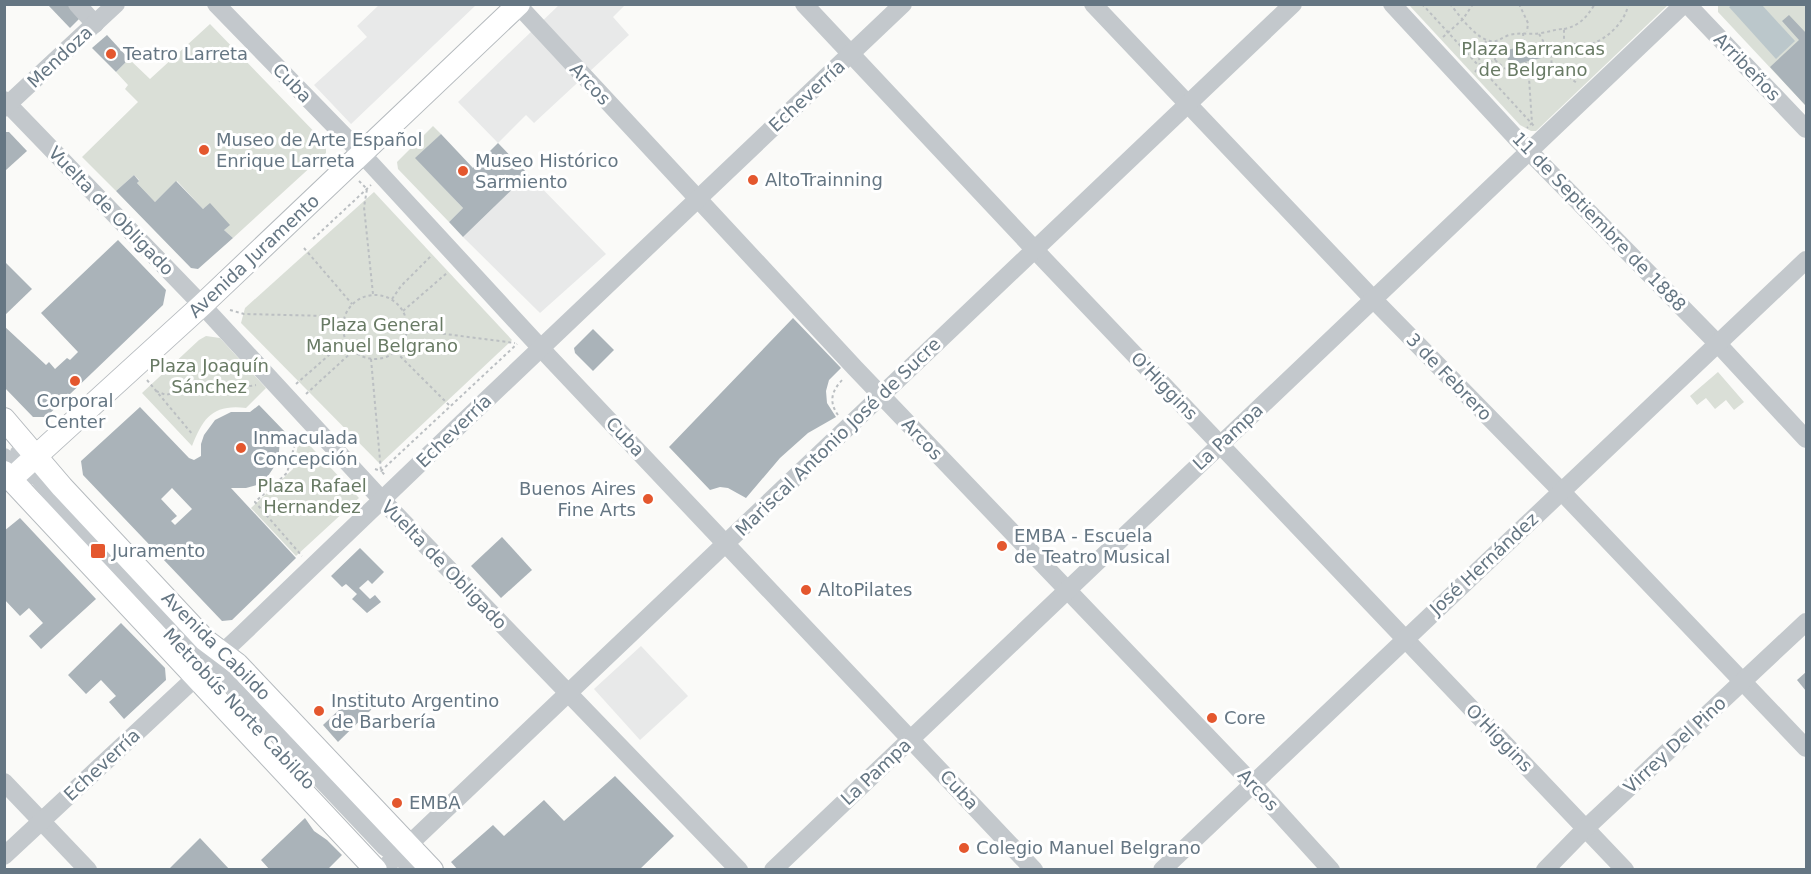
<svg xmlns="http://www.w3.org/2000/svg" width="1811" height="874" font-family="'DejaVu Sans',sans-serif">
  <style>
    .built { fill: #e8e9e9 }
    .green { fill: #dadfd7 }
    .water { fill: #bbc7cb }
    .building { fill: #aab3b9; fill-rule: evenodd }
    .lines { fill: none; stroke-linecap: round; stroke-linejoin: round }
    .major-casing { stroke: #b5babe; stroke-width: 24 }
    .path { stroke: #bbbfc2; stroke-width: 2; stroke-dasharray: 3 3; stroke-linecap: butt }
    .minor { stroke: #c3c8cc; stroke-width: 18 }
    .major { stroke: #fff; stroke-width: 22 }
    .poi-dot { fill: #e4572e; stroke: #fff; stroke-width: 2 }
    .labels { text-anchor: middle; stroke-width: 6; stroke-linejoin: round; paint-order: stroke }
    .park-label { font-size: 18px; fill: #687a64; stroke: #fff }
    .poi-label { font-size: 18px; fill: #657683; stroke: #fff; text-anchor: start }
    .street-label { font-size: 18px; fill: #657683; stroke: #fff }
  </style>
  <rect width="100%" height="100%" fill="#fafaf8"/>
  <g class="built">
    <path d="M379,5H476L351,124L314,85L367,37L357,26Z"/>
    <path d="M559,5H625L613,17L629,35L534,123L526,115L498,143L458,102Z"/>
    <path d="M528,174L606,254L540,313L463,237Z"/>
    <path d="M641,646L688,696L640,740L594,689Z"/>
  </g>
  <g class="green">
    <path d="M1409,5H1668L1536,131H1531L1520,125Z"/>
    <path d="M1718,5H1806V106L1718,12Z"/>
    <path d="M210,24L326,144V153L233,238L224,230L210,204L203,209L177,181L155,202L137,183L139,180L134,175L116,191L82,157L138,102L125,89L128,85L116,72L129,59L150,79Z"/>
    <path d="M433,126L441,134L416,158L463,208L449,222L398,169L397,162Z"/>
    <path d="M374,192L512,340L380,464L241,323L245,308Z"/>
    <path d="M206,336L220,338L266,388L246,408C213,404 203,418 192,446L142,393L199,340Z"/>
    <path d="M1718,372L1744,402L1734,410L1726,400L1715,409L1706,398L1697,405L1690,396Z"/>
    <path d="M300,435L359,498L296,556L251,508L293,469Z"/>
  </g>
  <path class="water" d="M1732,5H1762L1795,41L1776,59L1729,7Z"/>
  <g class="building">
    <path d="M48,5H71L82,16L70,28Z"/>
    <path d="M1789,15L1806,33V106L1770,67L1799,40L1782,21Z"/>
    <path d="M107,35L129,59L116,72L92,48Z"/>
    <path d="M1533,44V47L1539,46L1541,58L1517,64L1516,61L1508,62L1507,50Z"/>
    <path d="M4,132H9L27,151L6,170L4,169Z"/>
    <path d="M441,134L473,168L498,143L528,174L463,237L449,222L463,208L415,158Z"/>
    <path d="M134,175L139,181L137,183L155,202L176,181L203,209L210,203L230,225L224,230L233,238L198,269L191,268L116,191Z"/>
    <path d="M118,240L166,290L163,305L46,417H33L4,387V326L46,365L49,362L55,369L67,358L70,360L78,352L41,313Z"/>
    <path d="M4,261L32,289L4,316Z"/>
    <path d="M793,318L841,368L829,380L826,391L827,403L836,417L808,433L780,458L746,498L728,488L720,487L710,490L669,447Z"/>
    <path d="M593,329L614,350L593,371L575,353L574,348Z"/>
    <path d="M259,405L287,434L280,441L278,461L266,479L257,485L246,488H231L296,558L232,620L222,621L83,475L81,461L140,407L189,458L194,460L201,456V444L204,435L215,420L231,412H250ZM172,488L192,509L175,525L171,521L177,516L161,499Z"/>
    <path d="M20,518L96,599L41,649L29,636L43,623L29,608L20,616L4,599V531Z"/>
    <path d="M502,537L532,570L501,598L471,566Z"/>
    <path d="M360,548L384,572L372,584L368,580L359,588L370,599L375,595L381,602L367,613L352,599L357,594L346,584L342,587L331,576Z"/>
    <path d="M121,623L165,668L166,680L124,719L109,702L116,696L101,680L86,694L68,675Z"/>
    <path d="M1806,672V691L1797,680Z"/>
    <path d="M359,691L375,706L338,742L323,725Z"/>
    <path d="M615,776L674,836L639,870H458L451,862L493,825L504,836L544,800L564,821Z"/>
    <path d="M305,818L314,831L327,840L342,855L327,870H270L261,860Z"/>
    <path d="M200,838L230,870H168Z"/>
  </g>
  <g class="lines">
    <g class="major-casing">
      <g id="major">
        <path d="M4,419L62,487L205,640L237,664L432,870"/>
        <path d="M4,472L376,870"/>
        <path d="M11,479L202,305L519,4"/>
      </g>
    </g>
    <g class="path">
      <path d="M1422,4L1534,126"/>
      <path d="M1450,4C1460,16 1473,35 1487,40C1496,44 1501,38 1509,35C1520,32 1530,35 1541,33C1549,32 1556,29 1564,29V44C1572,44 1581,45 1589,44C1605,42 1627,20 1628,4"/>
      <path d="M1519,4L1528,23L1527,32"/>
      <path d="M1564,29C1579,26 1586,18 1595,4"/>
      <path d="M1523,33L1524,46"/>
      <path d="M1539,34L1551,54"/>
      <path d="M1443,37L1463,19L1473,4"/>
      <path d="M1495,60C1505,69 1515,77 1529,78L1532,123L1527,128"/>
      <path d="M1526,62L1529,78L1552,71L1551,54L1564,44"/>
      <path d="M1480,66L1479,57L1486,41"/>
      <path d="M1552,71L1565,74L1578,84"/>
      <path d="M1475,72L1480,66L1495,60L1496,42"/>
      <path d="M359,181L367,189L364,207L373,294"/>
      <path d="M313,239L371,185"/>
      <path d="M304,248L352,304"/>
      <circle cx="375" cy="327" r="32"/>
      <path d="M392,299L401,286L432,255"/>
      <path d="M230,310L244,314L329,316L343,320"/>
      <path d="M403,311L448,272"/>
      <path d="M407,331H422L515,343"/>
      <path d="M396,352L449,405"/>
      <path d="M371,359L381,471L385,475"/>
      <path d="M147,380L193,435"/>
      <path d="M296,384L345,341"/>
      <path d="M156,391L166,395L199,385L225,383L244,387L256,385"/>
      <path d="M306,394L353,351"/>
      <path d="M838,415C828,401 832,390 844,378"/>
      <path d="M298,433L287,473L255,502L302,556"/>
      <path d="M375,469L381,471L517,344"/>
    </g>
    <g class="minor">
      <path d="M77,4L95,24"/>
      <path d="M216,4L362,154L550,358L1034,870"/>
      <path d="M517,4L855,368L1252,783L1331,870"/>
      <path d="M804,4L1034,249L1625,870"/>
      <path d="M1093,4L1374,300L1562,492L1806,748"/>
      <path d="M1392,4L1517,139L1718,344L1806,439"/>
      <path d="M1687,4L1806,129"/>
      <path d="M4,100L202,305L382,500L739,870"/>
      <path d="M4,108L116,4"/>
      <path d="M19,453L53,496L385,847L417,870"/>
      <path d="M4,457L25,479"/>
      <path d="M4,782L88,870"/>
      <path d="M4,856L238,638L463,422L903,4"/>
      <path d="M382,870L1293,4"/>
      <path d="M773,870L1684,4"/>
      <path d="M1162,870L1806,260"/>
      <path d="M1545,870L1586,828L1806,622"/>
    </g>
    <use href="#major" class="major"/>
  </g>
  <g class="poi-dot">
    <circle cx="111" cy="54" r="6"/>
    <circle cx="204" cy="150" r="6"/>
    <circle cx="463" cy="171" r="6"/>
    <circle cx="753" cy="180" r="6"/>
    <circle cx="75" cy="381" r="6"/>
    <circle cx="241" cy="448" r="6"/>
    <circle cx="648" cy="499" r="6"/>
    <circle cx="1002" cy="546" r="6"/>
    <rect x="90" y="543" width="16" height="16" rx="3"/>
    <circle cx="806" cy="590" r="6"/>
    <circle cx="319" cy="711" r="6"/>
    <circle cx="1212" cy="718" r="6"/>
    <circle cx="397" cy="803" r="6"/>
    <circle cx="964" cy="848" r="6"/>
  </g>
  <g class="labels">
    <g class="park-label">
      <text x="1533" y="55">Plaza Barrancas<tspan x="1533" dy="21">de Belgrano</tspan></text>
      <text x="382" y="331">Plaza General<tspan x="382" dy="21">Manuel Belgrano</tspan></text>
      <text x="209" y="372">Plaza Joaquín<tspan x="209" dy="21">Sánchez</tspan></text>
      <text x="312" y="492">Plaza Rafael<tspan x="312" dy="21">Hernandez</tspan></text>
    </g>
    <g class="poi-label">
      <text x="123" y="60">Teatro Larreta</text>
      <text x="216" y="146">Museo de Arte Español<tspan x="216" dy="21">Enrique Larreta</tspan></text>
      <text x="475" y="167">Museo Histórico<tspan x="475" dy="21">Sarmiento</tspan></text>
      <text x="765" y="186">AltoTrainning</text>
      <text x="75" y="407" text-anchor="middle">Corporal<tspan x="75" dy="21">Center</tspan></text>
      <text x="253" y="444">Inmaculada<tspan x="253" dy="21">Concepción</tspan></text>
      <text x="636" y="495" text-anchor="end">Buenos Aires<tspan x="636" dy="21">Fine Arts</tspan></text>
      <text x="1014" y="542">EMBA - Escuela<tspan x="1014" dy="21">de Teatro Musical</tspan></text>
      <text x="112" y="557">Juramento</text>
      <text x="818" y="596">AltoPilates</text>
      <text x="331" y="707">Instituto Argentino<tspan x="331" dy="21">de Barbería</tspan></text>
      <text x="1224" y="724">Core</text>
      <text x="409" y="809">EMBA</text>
      <text x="976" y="854">Colegio Manuel Belgrano</text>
    </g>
    <g class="street-label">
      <text transform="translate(60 57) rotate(-43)" y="6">Mendoza</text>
      <text transform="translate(1747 67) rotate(46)" y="6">Arribeños</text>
      <text transform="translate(292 83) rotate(46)" y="6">Cuba</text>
      <text transform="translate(590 84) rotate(47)" y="6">Arcos</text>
      <text transform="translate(807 96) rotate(-43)" y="6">Echeverría</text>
      <text transform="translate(111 211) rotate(46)" y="6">Vuelta de Obligado</text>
      <text transform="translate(1599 222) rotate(46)" y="6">11 de Septiembre de 1888</text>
      <text transform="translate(254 256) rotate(-43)" y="6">Avenida Juramento</text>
      <text transform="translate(1449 377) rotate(46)" y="6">3 de Febrero</text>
      <text transform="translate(1164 386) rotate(46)" y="6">O'Higgins</text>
      <text transform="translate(454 431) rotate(-44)" y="6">Echeverría</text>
      <text transform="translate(625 437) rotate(47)" y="6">Cuba</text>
      <text transform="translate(838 437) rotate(-44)" y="6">Mariscal Antonio José de Sucre</text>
      <text transform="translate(1228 437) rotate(-43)" y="6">La Pampa</text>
      <text transform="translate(922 439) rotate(47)" y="6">Arcos</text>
      <text transform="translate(1484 564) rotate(-43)" y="6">José Hernández</text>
      <text transform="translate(444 565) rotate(46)" y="6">Vuelta de Obligado</text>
      <text transform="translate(216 646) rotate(45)" y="6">Avenida Cabildo</text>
      <text transform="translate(239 709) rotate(47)" y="6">Metrobús Norte Cabildo</text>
      <text transform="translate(1499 738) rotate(46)" y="6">O'Higgins</text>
      <text transform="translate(1675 745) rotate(-43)" y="6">Virrey Del Pino</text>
      <text transform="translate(102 765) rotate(-43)" y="6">Echeverría</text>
      <text transform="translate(876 772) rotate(-43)" y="6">La Pampa</text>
      <text transform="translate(959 790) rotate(47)" y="6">Cuba</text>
      <text transform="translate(1258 790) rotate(47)" y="6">Arcos</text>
    </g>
  </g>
  <rect width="1811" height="874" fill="none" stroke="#657683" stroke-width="12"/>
</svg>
